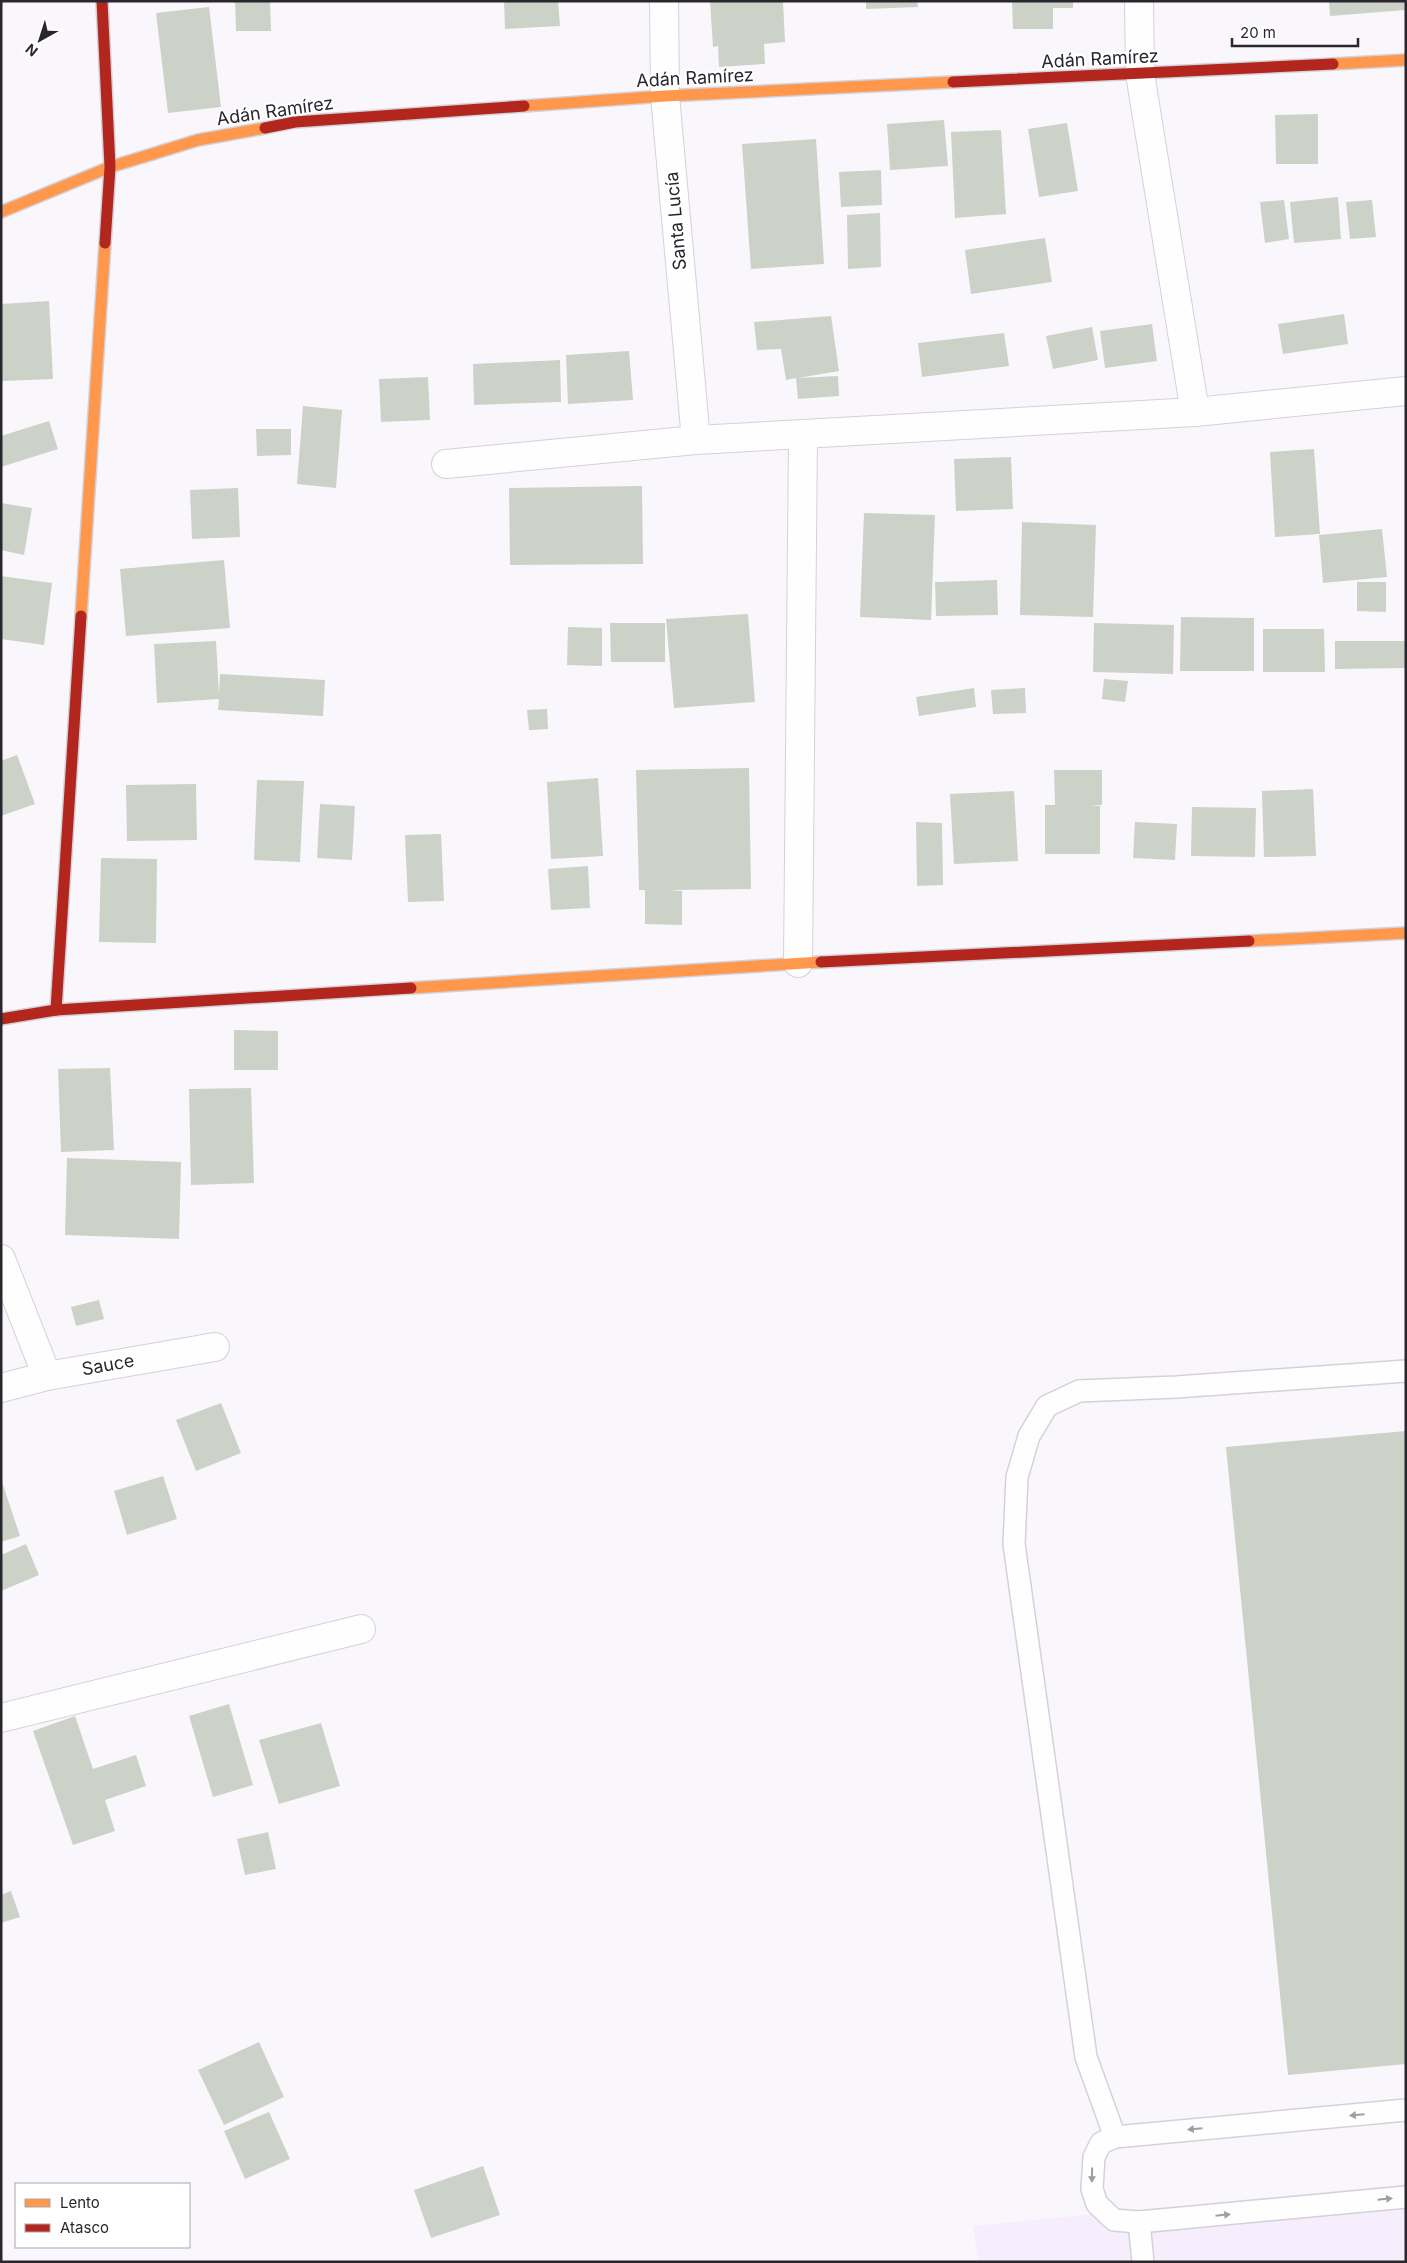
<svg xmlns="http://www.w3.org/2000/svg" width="1407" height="2263" font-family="Inter,sans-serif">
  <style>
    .built { fill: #f6edfd }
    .building { fill: #ccd2c7 }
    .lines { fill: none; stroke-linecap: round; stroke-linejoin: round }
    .lane-casing { stroke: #d4d1d8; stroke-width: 24 }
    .street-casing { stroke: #d4d1d8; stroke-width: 30 }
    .slow-casing { stroke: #d4d1d8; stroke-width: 14 }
    .jam-casing { stroke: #d4d1d8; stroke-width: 14 }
    .lane { stroke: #fefeff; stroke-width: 21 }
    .street { stroke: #fefeff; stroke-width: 28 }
    .slow { stroke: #ff974d; stroke-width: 11 }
    .jam { stroke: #b3261e; stroke-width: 11 }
    .oneway { fill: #9f9da1 }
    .labels { text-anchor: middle; stroke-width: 4; stroke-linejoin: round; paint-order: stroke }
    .street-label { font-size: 18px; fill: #2a262e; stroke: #fff }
  </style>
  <rect width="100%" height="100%" fill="#faf7fc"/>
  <path class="built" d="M1406,2184V2262H978L973,2226Z"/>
  <g class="building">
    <path d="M235,1H270L271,31H236Z"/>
    <path d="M504,1H558L560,26L505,29Z"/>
    <path d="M710,1H783L785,42L764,44L765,64L719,67L718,46L713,47Z"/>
    <path d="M866,1H917L918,7L866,9Z"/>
    <path d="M1012,1H1073V8H1053V29H1013Z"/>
    <path d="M1329,1H1405L1406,10L1330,16Z"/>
    <path d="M209,7L221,107L168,113L156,13Z"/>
    <path d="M1318,114V164H1276L1275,115Z"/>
    <path d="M944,120L948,166L890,170L887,124Z"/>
    <path d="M1067,123L1078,191L1039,197L1028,129Z"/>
    <path d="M1001,130L1006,214L955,218L951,132Z"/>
    <path d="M816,139L824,264L751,269L742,144Z"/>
    <path d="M881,170L882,205L841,207L839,172Z"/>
    <path d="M1338,197L1341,239L1294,243L1290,202Z"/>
    <path d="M1284,200L1289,239L1265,243L1260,202Z"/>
    <path d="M1372,200L1376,237L1350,239L1346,202Z"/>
    <path d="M880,213L881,267L848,269L847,215Z"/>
    <path d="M1045,238L1052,282L971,294L965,250Z"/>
    <path d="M49,301L53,379L1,381V304Z"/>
    <path d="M1344,314L1348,344L1283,354L1278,324Z"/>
    <path d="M831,316L839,371L798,378L838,376L839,396L798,399L796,378L786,380L781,349L757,350L754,322Z"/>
    <path d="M1152,324L1157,361L1105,368L1100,331Z"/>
    <path d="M1092,327L1098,360L1053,369L1046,336Z"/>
    <path d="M1004,333L1009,366L922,377L918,343Z"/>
    <path d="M629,351L633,400L568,404L566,355Z"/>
    <path d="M560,360L561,402L474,405L473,364Z"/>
    <path d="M428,377L430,420L381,422L379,379Z"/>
    <path d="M303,406L342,410L336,488L297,484Z"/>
    <path d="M49,421L58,449L1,467V436Z"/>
    <path d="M256,429H291V455L257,456Z"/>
    <path d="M1314,449L1320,534L1275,537L1270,452Z"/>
    <path d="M1011,457L1013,509L956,511L954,459Z"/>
    <path d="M642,486L643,564L510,565L509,488Z"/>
    <path d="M238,488L240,537L192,539L190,490Z"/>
    <path d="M1,503L32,508L24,555L1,550Z"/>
    <path d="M864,513L935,515L931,620L860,617Z"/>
    <path d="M1022,522L1096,525L1093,617L1020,615Z"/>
    <path d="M1382,529L1387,577L1323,583L1319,535Z"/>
    <path d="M224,560L230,628L126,636L120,569Z"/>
    <path d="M1,576L52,583L44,645L1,639Z"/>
    <path d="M997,580L998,615L936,616L935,582Z"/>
    <path d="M1357,582H1386V612L1357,611Z"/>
    <path d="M748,614L755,702L674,708L666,619Z"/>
    <path d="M1181,617L1254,618V671H1180Z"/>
    <path d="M610,623H665V662H611Z"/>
    <path d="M1094,623L1174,625L1173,674L1093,672Z"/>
    <path d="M568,627L602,628V666L567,665Z"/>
    <path d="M1263,629H1324L1325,672H1263Z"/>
    <path d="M216,641L219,695L220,674L325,680L323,716L218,710L219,699L157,703L154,644Z"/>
    <path d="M1335,641H1406V668L1335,669Z"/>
    <path d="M1104,679L1128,681L1125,702L1102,699Z"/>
    <path d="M974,688L976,707L919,716L916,697Z"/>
    <path d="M1025,688L1026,713L993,714L991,690Z"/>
    <path d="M547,709L548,729L529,730L527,710Z"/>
    <path d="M17,755L35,804L1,816V761Z"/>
    <path d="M749,768L751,889L670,890L682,891V925L645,924V890H639L636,770Z"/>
    <path d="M1054,770H1102V805H1090L1100,806V854H1045V805H1055Z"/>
    <path d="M598,778L603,856L551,859L547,782Z"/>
    <path d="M257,780L304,781L300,862L254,860Z"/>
    <path d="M196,784L197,840L127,841L126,785Z"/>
    <path d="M1313,789L1316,856L1264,857L1262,791Z"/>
    <path d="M1014,791L1018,861L954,864L950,794Z"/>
    <path d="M320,804L355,806L352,860L317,858Z"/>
    <path d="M1192,807L1256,808L1255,857L1191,856Z"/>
    <path d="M916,822L942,823L943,885L917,886Z"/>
    <path d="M1135,822L1177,824L1175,860L1133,858Z"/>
    <path d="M441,834L444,901L408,902L405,835Z"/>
    <path d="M101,858L157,859L156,943L99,942Z"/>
    <path d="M588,866L590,908L551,910L548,869Z"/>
    <path d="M234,1030L278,1031V1070H234Z"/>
    <path d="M110,1068L114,1150L61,1152L58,1069Z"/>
    <path d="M251,1088L254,1183L191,1185L189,1089Z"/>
    <path d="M67,1158L181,1162L179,1239L65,1235Z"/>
    <path d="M99,1300L104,1319L76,1326L71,1307Z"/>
    <path d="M221,1403L241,1453L196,1471L176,1420Z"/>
    <path d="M1406,1431V2064L1288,2075L1226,1447Z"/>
    <path d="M163,1476L177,1519L127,1535L114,1491Z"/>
    <path d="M1,1479L20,1536L1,1542Z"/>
    <path d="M26,1544L39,1575L1,1591V1555Z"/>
    <path d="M229,1704L253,1785L213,1797L189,1716Z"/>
    <path d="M75,1716L93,1769L136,1755L146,1786L105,1800L115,1831L73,1845L33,1731Z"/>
    <path d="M321,1723L340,1786L279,1804L259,1740Z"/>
    <path d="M268,1832L276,1869L245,1875L237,1839Z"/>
    <path d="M11,1891L20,1917L1,1923V1895Z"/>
    <path d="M259,2042L284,2097L224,2125L198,2070Z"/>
    <path d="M269,2112L290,2159L245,2179L224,2131Z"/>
    <path d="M483,2166L500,2215L431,2238L414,2190Z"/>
  </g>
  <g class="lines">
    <g class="lane-casing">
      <g id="lane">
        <path d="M1406,2110L1115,2137L1101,2143L1094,2157L1092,2189L1097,2204L1114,2220L1139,2222L1406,2197"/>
        <path d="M1115,2137L1086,2057L1014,1544L1017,1477L1029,1436L1047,1406L1079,1391L1176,1387L1406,1371"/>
        <path d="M1139,2222L1143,2262"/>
      </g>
    </g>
    <g class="street-casing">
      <g id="street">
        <path d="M664,1L665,96L696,440"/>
        <path d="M1139,1L1140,74L1195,412"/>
        <path d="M446,464L696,440L1195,412L1406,391"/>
        <path d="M798,963L803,435"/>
        <path d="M1,1259L47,1376"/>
        <path d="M1,1388L47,1376L215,1347"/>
        <path d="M1,1718L361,1629"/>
      </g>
    </g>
    <g class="slow-casing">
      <g id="slow">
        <path d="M1333,64L1406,60"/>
        <path d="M524,106L665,96L953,82"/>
        <path d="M1,212L110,167L198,140L265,128"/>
        <path d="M81,616L105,243"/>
        <path d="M1249,941L1406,933"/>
        <path d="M411,988L821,962"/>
      </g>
    </g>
    <g class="jam-casing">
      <g id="jam">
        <path d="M102,1L110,167L105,243"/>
        <path d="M953,82L1333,64"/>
        <path d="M265,128L295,122L524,106"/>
        <path d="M821,962L1249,941"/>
        <path d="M56,1010L81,616"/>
        <path d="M1,1019L56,1010L411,988"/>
      </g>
    </g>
    <use href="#lane" class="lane"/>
    <use href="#street" class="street"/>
    <use href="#slow" class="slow"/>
    <use href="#jam" class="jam"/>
  </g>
  <defs><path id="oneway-solid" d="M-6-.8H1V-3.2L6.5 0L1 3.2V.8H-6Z" transform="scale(1.25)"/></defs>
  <g class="oneway">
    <use href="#oneway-solid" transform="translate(1357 2115) rotate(175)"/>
    <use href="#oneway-solid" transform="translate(1195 2129) rotate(175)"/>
    <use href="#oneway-solid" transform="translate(1092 2175) rotate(91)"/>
    <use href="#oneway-solid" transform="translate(1385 2199) rotate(-6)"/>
    <use href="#oneway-solid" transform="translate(1223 2215) rotate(-6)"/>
  </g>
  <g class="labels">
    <g class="street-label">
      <text transform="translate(1100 59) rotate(-3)" y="6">Adán Ramírez</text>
      <text transform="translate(695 78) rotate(-3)" y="6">Adán Ramírez</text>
      <text transform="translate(275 111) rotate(-8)" y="6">Adán Ramírez</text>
      <text transform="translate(676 221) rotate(-95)" y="6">Santa Lucía</text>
      <text transform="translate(108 1365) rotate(-10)" y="6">Sauce</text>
    </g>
  </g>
  <rect width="1407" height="2263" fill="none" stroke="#2a262e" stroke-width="5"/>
  <rect x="15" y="2183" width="175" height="65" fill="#ffffff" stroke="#aaa8ab"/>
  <rect x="25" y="2199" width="25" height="8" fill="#ff974d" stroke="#aaa8ab"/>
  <text x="60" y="2208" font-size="15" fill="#2a262e">Lento</text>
  <rect x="25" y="2224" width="25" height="8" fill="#b3261e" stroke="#aaa8ab"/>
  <text x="60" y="2233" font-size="15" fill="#2a262e">Atasco</text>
  <g transform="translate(40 40) rotate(219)" stroke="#ffffff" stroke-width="4" paint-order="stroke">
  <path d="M0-4L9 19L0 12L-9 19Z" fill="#2a262e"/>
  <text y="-8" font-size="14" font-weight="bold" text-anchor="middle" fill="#2a262e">N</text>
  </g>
  <path d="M1232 38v8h126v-8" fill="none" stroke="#2a262e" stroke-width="2.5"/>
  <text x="1240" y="38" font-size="15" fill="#2a262e" stroke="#ffffff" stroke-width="4" paint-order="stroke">20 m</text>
</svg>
